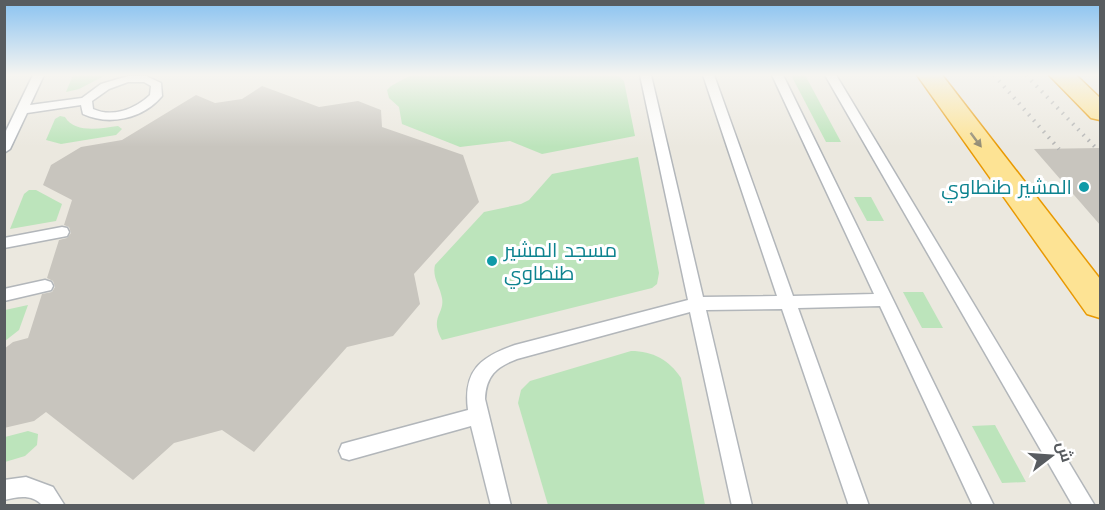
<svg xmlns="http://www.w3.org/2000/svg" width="1105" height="510" font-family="'Work Sans',Cairo,sans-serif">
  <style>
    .green { fill: #bce4bb }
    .building { fill: #c8c5be }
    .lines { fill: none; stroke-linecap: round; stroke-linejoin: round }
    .service-casing { stroke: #b2b6ba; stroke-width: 3 }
    .trunk-casing { stroke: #e99902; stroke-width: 3 }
    .service { fill: #fff; fill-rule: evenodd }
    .trunk { fill: #fde394; fill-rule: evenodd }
    .rail { stroke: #b1b2b2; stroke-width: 4; stroke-dasharray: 1.5 6; stroke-linecap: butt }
    .oneway { fill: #928b72 }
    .culture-dot { fill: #0f9aa8; stroke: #fff; stroke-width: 2 }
    .labels { text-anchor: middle; stroke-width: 6; stroke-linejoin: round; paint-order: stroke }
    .culture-label { font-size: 20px; fill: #0d838f; stroke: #fff; text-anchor: end }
  </style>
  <rect width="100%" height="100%" fill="#ebe8df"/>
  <g class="green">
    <path d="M73,75H106L79,89L66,92Z"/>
    <path d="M411,75H618L624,81L635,136L542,154L510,141L460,147L402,124L399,107L389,98L387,90L391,86Z"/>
    <path d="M791,75H805L841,142H826Z"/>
    <path d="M60,116L65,117C75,134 102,128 118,126L122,129L116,135L61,144L46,140L55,119Z"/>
    <path d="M638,157L659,273L657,284L652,288L442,340C429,317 445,314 442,298C440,286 432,277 435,265L484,212L521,204L529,200L552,174Z"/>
    <path d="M29,190H36L62,204L56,221L10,229L24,194Z"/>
    <path d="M854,197H871L884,221H867Z"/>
    <path d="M903,292H923L943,328H922Z"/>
    <path d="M28,305L19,330L5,341V310Z"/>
    <path d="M631,351C653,351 669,360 681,378L705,505H548L518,403L521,390L530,381Z"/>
    <path d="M995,425L1026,482L1002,483L972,426Z"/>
    <path d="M28,431L38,434L37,445L25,456L5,462V437Z"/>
  </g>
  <g class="building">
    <path d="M262,86L319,107L358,101L381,110L382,127L463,155L479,202L414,274L420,304L393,336L347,347L254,452L222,430L174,443L133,480L46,412L34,421L4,428V349L13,342L28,338L42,294L52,292L55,287L53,281L47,278L59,240L67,238L71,233L69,227L64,225L72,200L43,185L51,165L81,147L122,140L196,95L215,103L242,99Z"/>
    <path d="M1101,148V226L1034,149Z"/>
  </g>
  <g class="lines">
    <g class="service-casing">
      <g id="service">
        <path d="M33,75H44L30,105L82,98L101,84L128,76H146L161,83L162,96C143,119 109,126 83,114L81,105L27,113L10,149L4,153V135ZM128,82H144L151,86L150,95C135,109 113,118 93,109L92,101L109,89Z"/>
        <path d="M640,75H651L703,297L777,296L703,75H714L793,296L874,294L772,75H783L994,506H973L880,306L798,308L869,506H849L782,309L706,310L752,506H732L690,312L517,359C496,367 486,376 485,399L511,506H491L471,426L349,460L342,458L339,451L342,444L349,442L468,410C463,371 480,357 515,345L688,300Z"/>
        <path d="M825,75H836L1095,506H1073Z"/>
        <path d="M62,227L67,228L69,232L67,236L4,248V238Z"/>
        <path d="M45,280L51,282L53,286L51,290L4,301V289Z"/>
        <path d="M26,477L53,487L65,506H43C33,494 19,496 4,500V480Z"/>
      </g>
    </g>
    <g class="trunk-casing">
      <g id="trunk">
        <path d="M917,75H942L1100,279V318L1087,314Z"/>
        <path d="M1049,75H1076L1100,98V120L1091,118Z"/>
      </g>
    </g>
    <use href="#service" class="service"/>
    <use href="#trunk" class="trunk"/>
    <g class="rail">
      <path d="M994,75L1059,149"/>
      <path d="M1026,75L1096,148"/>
    </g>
  </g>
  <defs><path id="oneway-solid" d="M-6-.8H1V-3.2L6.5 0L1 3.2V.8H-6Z" transform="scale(1.5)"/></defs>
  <use class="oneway" href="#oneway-solid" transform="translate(976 140) rotate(53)"/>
  <linearGradient id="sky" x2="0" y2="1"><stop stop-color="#89c2f1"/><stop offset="0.51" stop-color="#f6f5f1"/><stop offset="1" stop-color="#f6f5f1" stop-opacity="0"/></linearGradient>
  <rect width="1105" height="147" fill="url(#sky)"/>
  <g class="culture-dot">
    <circle cx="1084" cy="187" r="6"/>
    <circle cx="492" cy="261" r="6"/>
  </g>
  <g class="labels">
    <g class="culture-label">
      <text x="1072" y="194">المشير طنطاوي</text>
      <text x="504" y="257" text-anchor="start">مسجد المشير<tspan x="504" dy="23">طنطاوي</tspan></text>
    </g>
  </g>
  <rect width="1105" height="510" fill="none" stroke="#585c60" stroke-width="12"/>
  <g transform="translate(1051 456) rotate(73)" stroke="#ffffff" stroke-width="4.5" paint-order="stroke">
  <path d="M0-4.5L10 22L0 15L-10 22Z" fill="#585c60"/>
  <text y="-9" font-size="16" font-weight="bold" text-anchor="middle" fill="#585c60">ش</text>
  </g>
</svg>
